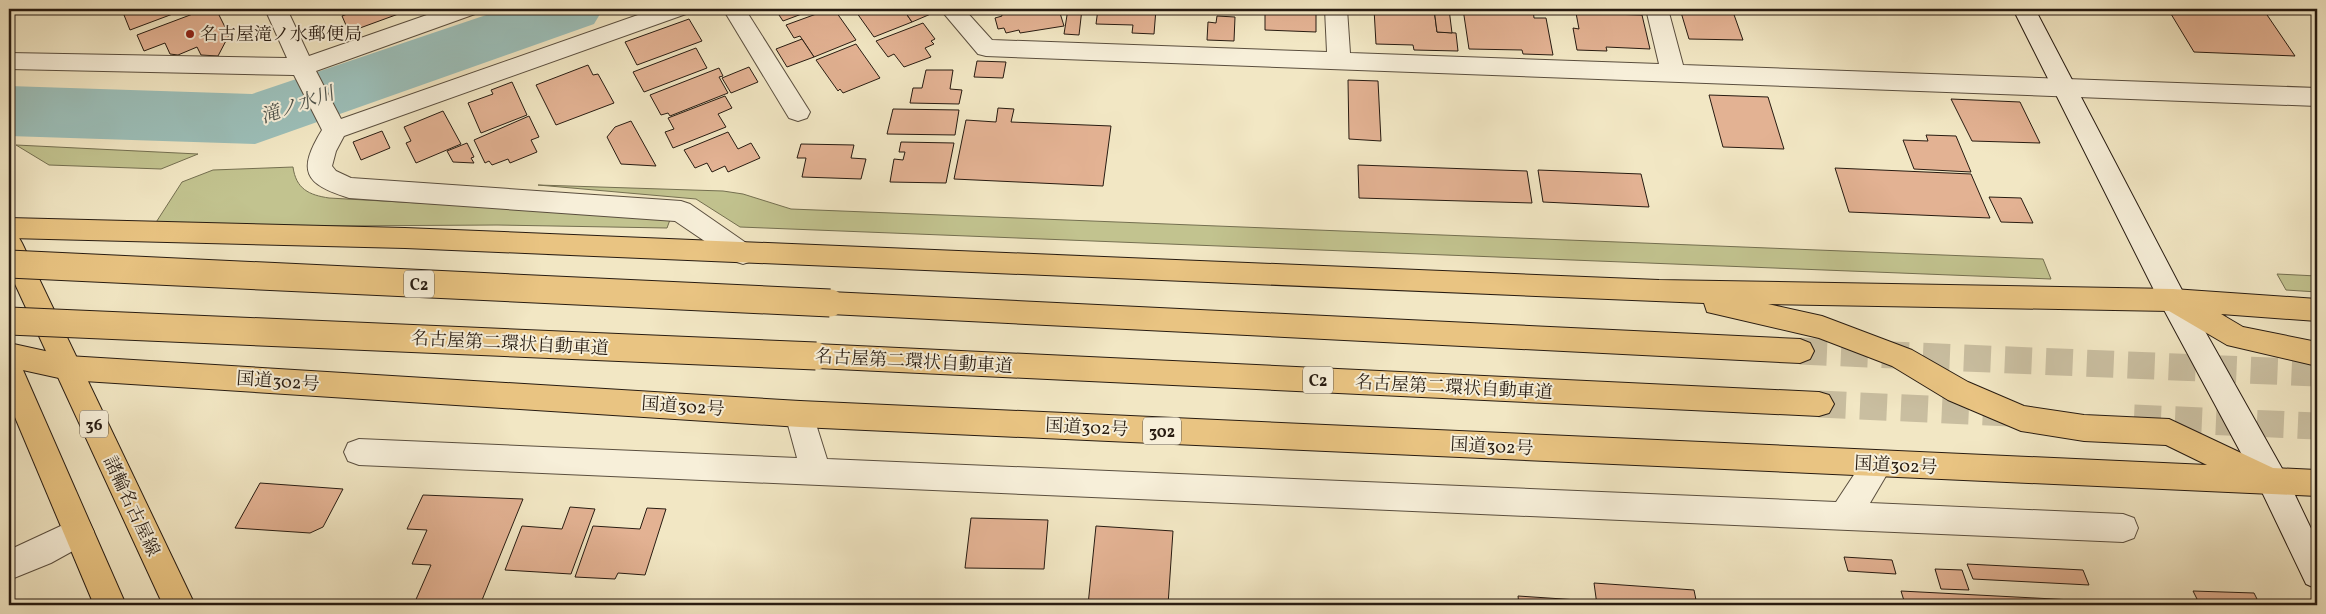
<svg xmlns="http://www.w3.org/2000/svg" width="2326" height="614" font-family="Vollkorn,'Noto Serif JP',serif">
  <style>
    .green { fill: #c2c38f; stroke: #746f50 }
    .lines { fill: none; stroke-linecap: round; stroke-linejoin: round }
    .river { fill: #9cbfb9; fill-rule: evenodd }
    .building { fill: #e3b293; stroke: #271b11 }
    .highway-tunnel { stroke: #c9bea0; stroke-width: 27; stroke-dasharray: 27 14; stroke-linecap: butt }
    .street-casing { stroke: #5a4e3e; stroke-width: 2 }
    .secondary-casing { stroke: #271b11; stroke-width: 2 }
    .primary-casing { stroke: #271b11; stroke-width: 2 }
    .highway-casing { stroke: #271b11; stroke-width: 2 }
    .street { fill: #f7efd9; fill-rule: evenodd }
    .secondary { fill: #f7efd9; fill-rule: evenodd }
    .primary { fill: #e9c482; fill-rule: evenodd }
    .highway { fill: #e9c482; fill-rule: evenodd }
    .highway-bridge-casing { stroke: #271b11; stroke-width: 29; stroke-linecap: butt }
    .highway-bridge { stroke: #e9c482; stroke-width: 27 }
    .poi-dot { fill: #8f2418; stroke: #f7efd9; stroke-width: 2 }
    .labels { text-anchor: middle; stroke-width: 4; stroke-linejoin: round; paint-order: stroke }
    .shield { fill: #f7efd9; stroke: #655b4d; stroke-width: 1 }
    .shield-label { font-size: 16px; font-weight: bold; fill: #271b11 }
    .poi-label { font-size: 18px; fill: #271b11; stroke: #f7efd9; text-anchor: start }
    .street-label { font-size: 18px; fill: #271b11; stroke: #f7efd9 }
    .water-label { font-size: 19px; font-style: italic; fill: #50544c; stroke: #f7efd9 }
  </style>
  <rect width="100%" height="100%" fill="#f2e7c4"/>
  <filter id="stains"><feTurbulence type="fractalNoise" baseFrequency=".004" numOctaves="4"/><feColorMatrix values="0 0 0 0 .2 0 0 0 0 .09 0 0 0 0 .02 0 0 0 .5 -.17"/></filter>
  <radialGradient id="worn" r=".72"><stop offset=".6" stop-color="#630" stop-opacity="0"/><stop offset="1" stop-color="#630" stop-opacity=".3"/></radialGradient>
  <g class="green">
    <path d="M16,145L198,154L161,169L49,165Z"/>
    <path d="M293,167C296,189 309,195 329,198L671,217L667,228L497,225L153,227L182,182L213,170Z"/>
    <path d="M538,185L723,191L743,194L791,209L2043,259L2051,279L740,227L696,199Z"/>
    <path d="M2277,274L2317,276V292L2286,290Z"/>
  </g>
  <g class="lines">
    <path class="river" d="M504,9H603L594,24L255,144L9,136V86L252,94Z"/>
  </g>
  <g class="building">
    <path d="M125,9H186L130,30L122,10Z"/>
    <path d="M206,9H216L229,35L218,56L201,55L197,47L178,55L170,54L165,43L144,51L137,35Z"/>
    <path d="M360,9H412L349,32L342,16Z"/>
    <path d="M775,9H815L783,21Z"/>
    <path d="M830,9H834L856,40L814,57L800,36L794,38L786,25Z"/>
    <path d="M854,9H903L912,22L874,37Z"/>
    <path d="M903,9H929L933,13L912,22Z"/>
    <path d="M1020,9H1066L1067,12L1060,13L1064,26L1020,33L1019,30L1006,33L1004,28L998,29L995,18L1002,16L1001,12Z"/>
    <path d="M1068,9H1082L1079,35L1064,34Z"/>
    <path d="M1098,9H1156L1154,34L1132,33L1133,25L1096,24Z"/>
    <path d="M1265,9H1316V32L1265,30Z"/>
    <path d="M1374,9H1434L1437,32L1456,33L1458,51L1414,50L1413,45L1376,44Z"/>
    <path d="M1434,9H1449L1452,33L1437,32Z"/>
    <path d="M1463,9H1533L1534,18H1546L1553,55L1523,54L1522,50L1469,49Z"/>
    <path d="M1680,9H1732L1743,40L1689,39Z"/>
    <path d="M2168,9H2263L2295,56L2194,52Z"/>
    <path d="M1576,13L1642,15L1650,49L1606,47L1607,51L1577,50L1573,28L1579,29Z"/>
    <path d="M1217,16L1235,17L1234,41L1207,40L1208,22L1216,23Z"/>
    <path d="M689,19L702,41L637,65L625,42Z"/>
    <path d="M923,23L935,39L931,41L934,44L925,48L931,57L904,67L894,54L888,57L876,41Z"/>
    <path d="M802,39L814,57L787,67L776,49Z"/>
    <path d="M856,44L880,78L843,93L840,89L838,91L816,60Z"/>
    <path d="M696,48L707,68L644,92L633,72Z"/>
    <path d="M977,61L1006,62L1003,78L974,77Z"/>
    <path d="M588,65L593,75L598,74L614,103L556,125L536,85Z"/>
    <path d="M749,67L758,82L731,93L722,78Z"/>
    <path d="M719,68L723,76L719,77L728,93L670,116L668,113L661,115L650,95Z"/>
    <path d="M926,70H953L950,89L962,90L959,104L910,103L913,88H922Z"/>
    <path d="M1348,80L1378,81L1381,141L1349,139Z"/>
    <path d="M512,82L527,115L481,133L468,103L493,94L491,90Z"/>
    <path d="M1709,95L1768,97L1784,149L1723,147Z"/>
    <path d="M725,96L732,108L718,114L726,127L673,148L665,132L674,129L668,118Z"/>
    <path d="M1951,99L2020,102L2040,143L1972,141Z"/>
    <path d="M998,108L1014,109L1011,122L1111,126L1103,186L954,179L966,120L996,122Z"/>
    <path d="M893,109L959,110L955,135L887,134Z"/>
    <path d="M443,111L461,144L416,163L406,143L411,141L404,127Z"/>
    <path d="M529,116L539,137L531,140L537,152L510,163L508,159L492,165L489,161L485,163L474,140Z"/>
    <path d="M631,121L656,166L621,164L607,137L615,127Z"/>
    <path d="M382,131L390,148L361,160L353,142Z"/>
    <path d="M728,132L738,149L751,143L760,158L728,172L725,166L712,172L707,163L695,168L684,150Z"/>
    <path d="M1926,135L1956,136L1971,172L1914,169L1903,140L1928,141Z"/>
    <path d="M901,142L954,143L946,183L890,182L894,159L903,160L905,152H899Z"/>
    <path d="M467,143L474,157L471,158L474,163L453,162L447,151Z"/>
    <path d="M801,144L854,145L851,158L866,159L861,179L802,177L806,158H797Z"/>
    <path d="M1358,165L1527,171L1532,203L1359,198Z"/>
    <path d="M1835,168L1971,174L1990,218L1849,212Z"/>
    <path d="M1538,170L1641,174L1649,207L1543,202Z"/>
    <path d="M1989,197L2021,198L2033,223L2001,222Z"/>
    <path d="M260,483L343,489L323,527L310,533L235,528Z"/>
    <path d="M423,495L523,499L480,605L414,604L431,565L412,564L427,530L407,529Z"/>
    <path d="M570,507L595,509L571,574L505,570L522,526L562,529Z"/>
    <path d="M647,508L666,509L645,575L618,573L615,579L575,577L593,526L640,529Z"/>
    <path d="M971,518L1048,520L1044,569L965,568Z"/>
    <path d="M1096,526L1173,531L1168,605H1088Z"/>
    <path d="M1844,557L1892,560L1896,574L1848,571Z"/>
    <path d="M1967,564L2083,570L2089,585L1973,579Z"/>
    <path d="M1935,569L1962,570L1969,590L1941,589Z"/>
    <path d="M1594,583L1694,590L1697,605H1597Z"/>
    <path d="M1901,591L2092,601L2094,605H1862L1861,601L1905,604Z"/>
    <path d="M2193,591L2254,593L2260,605H2200Z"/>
    <path d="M1518,596L1578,600V605H1519Z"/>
    <path d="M500,601L560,604L498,605Z"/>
  </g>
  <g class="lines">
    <g class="highway-tunnel">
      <path d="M1800,351L2317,373"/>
      <path d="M1819,404L2011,413"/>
      <path d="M2134,418L2317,426"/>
    </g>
    <g class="street-casing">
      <g id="street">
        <path d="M265,9H287L309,56L444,9H478L475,14L316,71L341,119L655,9H689L686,14L344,136L336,151L332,166L336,171L351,178L681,201L690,204L752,247L756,254L752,261L743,264L734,261L675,221L349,198C304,184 297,171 322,130L294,75L9,69V53L287,58Z"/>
        <path d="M723,9H745L810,112L807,118L798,121L789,118Z"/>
        <path d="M940,9H964L992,40L1327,52L1325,9H1347L1350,53L1659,64L1646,9H1668L1683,65L2317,88V106L986,56L978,54Z"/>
        <path d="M800,401L810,405L827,459L1836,502L1867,455L1878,451L1889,455L1893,464L1870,503L2123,514L2134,518L2138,528L2134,538L2123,542L359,465L348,461L344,452L348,443L359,439L797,458L785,414L790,405Z"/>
        <path d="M78,518L89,522L94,532L89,542L51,563L9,580V550Z"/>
      </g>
    </g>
    <g class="secondary-casing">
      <path id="secondary" d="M2013,9H2035L2183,292L2284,472L2317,541V589L2306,584L2262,492L2163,308Z"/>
    </g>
    <g class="primary-casing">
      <g id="primary">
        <path d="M9,233L18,236L22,243L195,605H163L9,271Z"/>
        <path d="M9,358L19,362L23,370L126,605H94L9,403Z"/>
      </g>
    </g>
    <g class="highway-casing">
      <g id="highway">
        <path d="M9,218L405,228L1659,280L2173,289L2317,299V321L2221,314L2243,327L2317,342V366L2227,345L2169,311L1768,304L1822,316L1912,350L1968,382L2024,406L2084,415L2169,419L2273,468L2317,470V496L800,427L68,380L9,367V343L68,356L800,401L2207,465L2166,445L2084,441L2021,431L1948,400L1892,366L1819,338L1707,312L1704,303L405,248L9,238Z"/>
        <path d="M830,292L1800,339L1810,343L1814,351L1810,359L1800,363L830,314L820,311L816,303L820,295Z"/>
        <path d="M816,344L1819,392L1829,395L1834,404L1829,413L1819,416L816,368L806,364L802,356L806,348Z"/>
      </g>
    </g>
    <use href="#street" class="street"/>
    <use href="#secondary" class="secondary"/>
    <use href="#primary" class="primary"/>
    <use href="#highway" class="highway"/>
    <g class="highway-bridge-casing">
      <g id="highway-bridge">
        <path d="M9,264L830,303"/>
        <path d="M9,321L816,356"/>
      </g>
    </g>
    <use href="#highway-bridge" class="highway-bridge"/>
  </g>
  <circle class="poi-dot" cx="190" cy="34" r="5"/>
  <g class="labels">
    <g class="shield">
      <rect x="404" y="270.5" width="30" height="27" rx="4"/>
      <rect x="1303" y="366.5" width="30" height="27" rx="4"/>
      <rect x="80" y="410.5" width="28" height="27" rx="4"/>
      <rect x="1143" y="417.5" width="38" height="27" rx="4"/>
    </g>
    <g class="shield-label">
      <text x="419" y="290">C2</text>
      <text x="1318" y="386">C2</text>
      <text x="94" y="430">36</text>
      <text x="1162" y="437">302</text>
    </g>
    <g class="poi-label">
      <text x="200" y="40">名古屋滝ノ水郵便局</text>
    </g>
    <g class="street-label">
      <text transform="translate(510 343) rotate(3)" y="6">名古屋第二環状自動車道</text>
      <text transform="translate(914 361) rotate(3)" y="6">名古屋第二環状自動車道</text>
      <text transform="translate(278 381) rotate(4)" y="6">国道302号</text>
      <text transform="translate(1454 387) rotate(3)" y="6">名古屋第二環状自動車道</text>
      <text transform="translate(683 406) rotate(4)" y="6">国道302号</text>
      <text transform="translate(1087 427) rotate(3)" y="6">国道302号</text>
      <text transform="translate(1492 446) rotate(3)" y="6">国道302号</text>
      <text transform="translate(1896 465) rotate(3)" y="6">国道302号</text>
      <text transform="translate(132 506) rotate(65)" y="6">諸輪名古屋線</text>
    </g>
    <g class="water-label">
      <text transform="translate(297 104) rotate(-19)" y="7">滝ノ水川</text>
    </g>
  </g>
  <rect width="2326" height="614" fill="none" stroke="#f2e7c4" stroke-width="30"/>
  <rect x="10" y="10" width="2306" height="594" fill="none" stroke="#271b11" stroke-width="2.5"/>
  <rect x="15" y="15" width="2296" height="584" fill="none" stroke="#271b11"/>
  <rect width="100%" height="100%" filter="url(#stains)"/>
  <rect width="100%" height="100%" fill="url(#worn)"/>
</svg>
